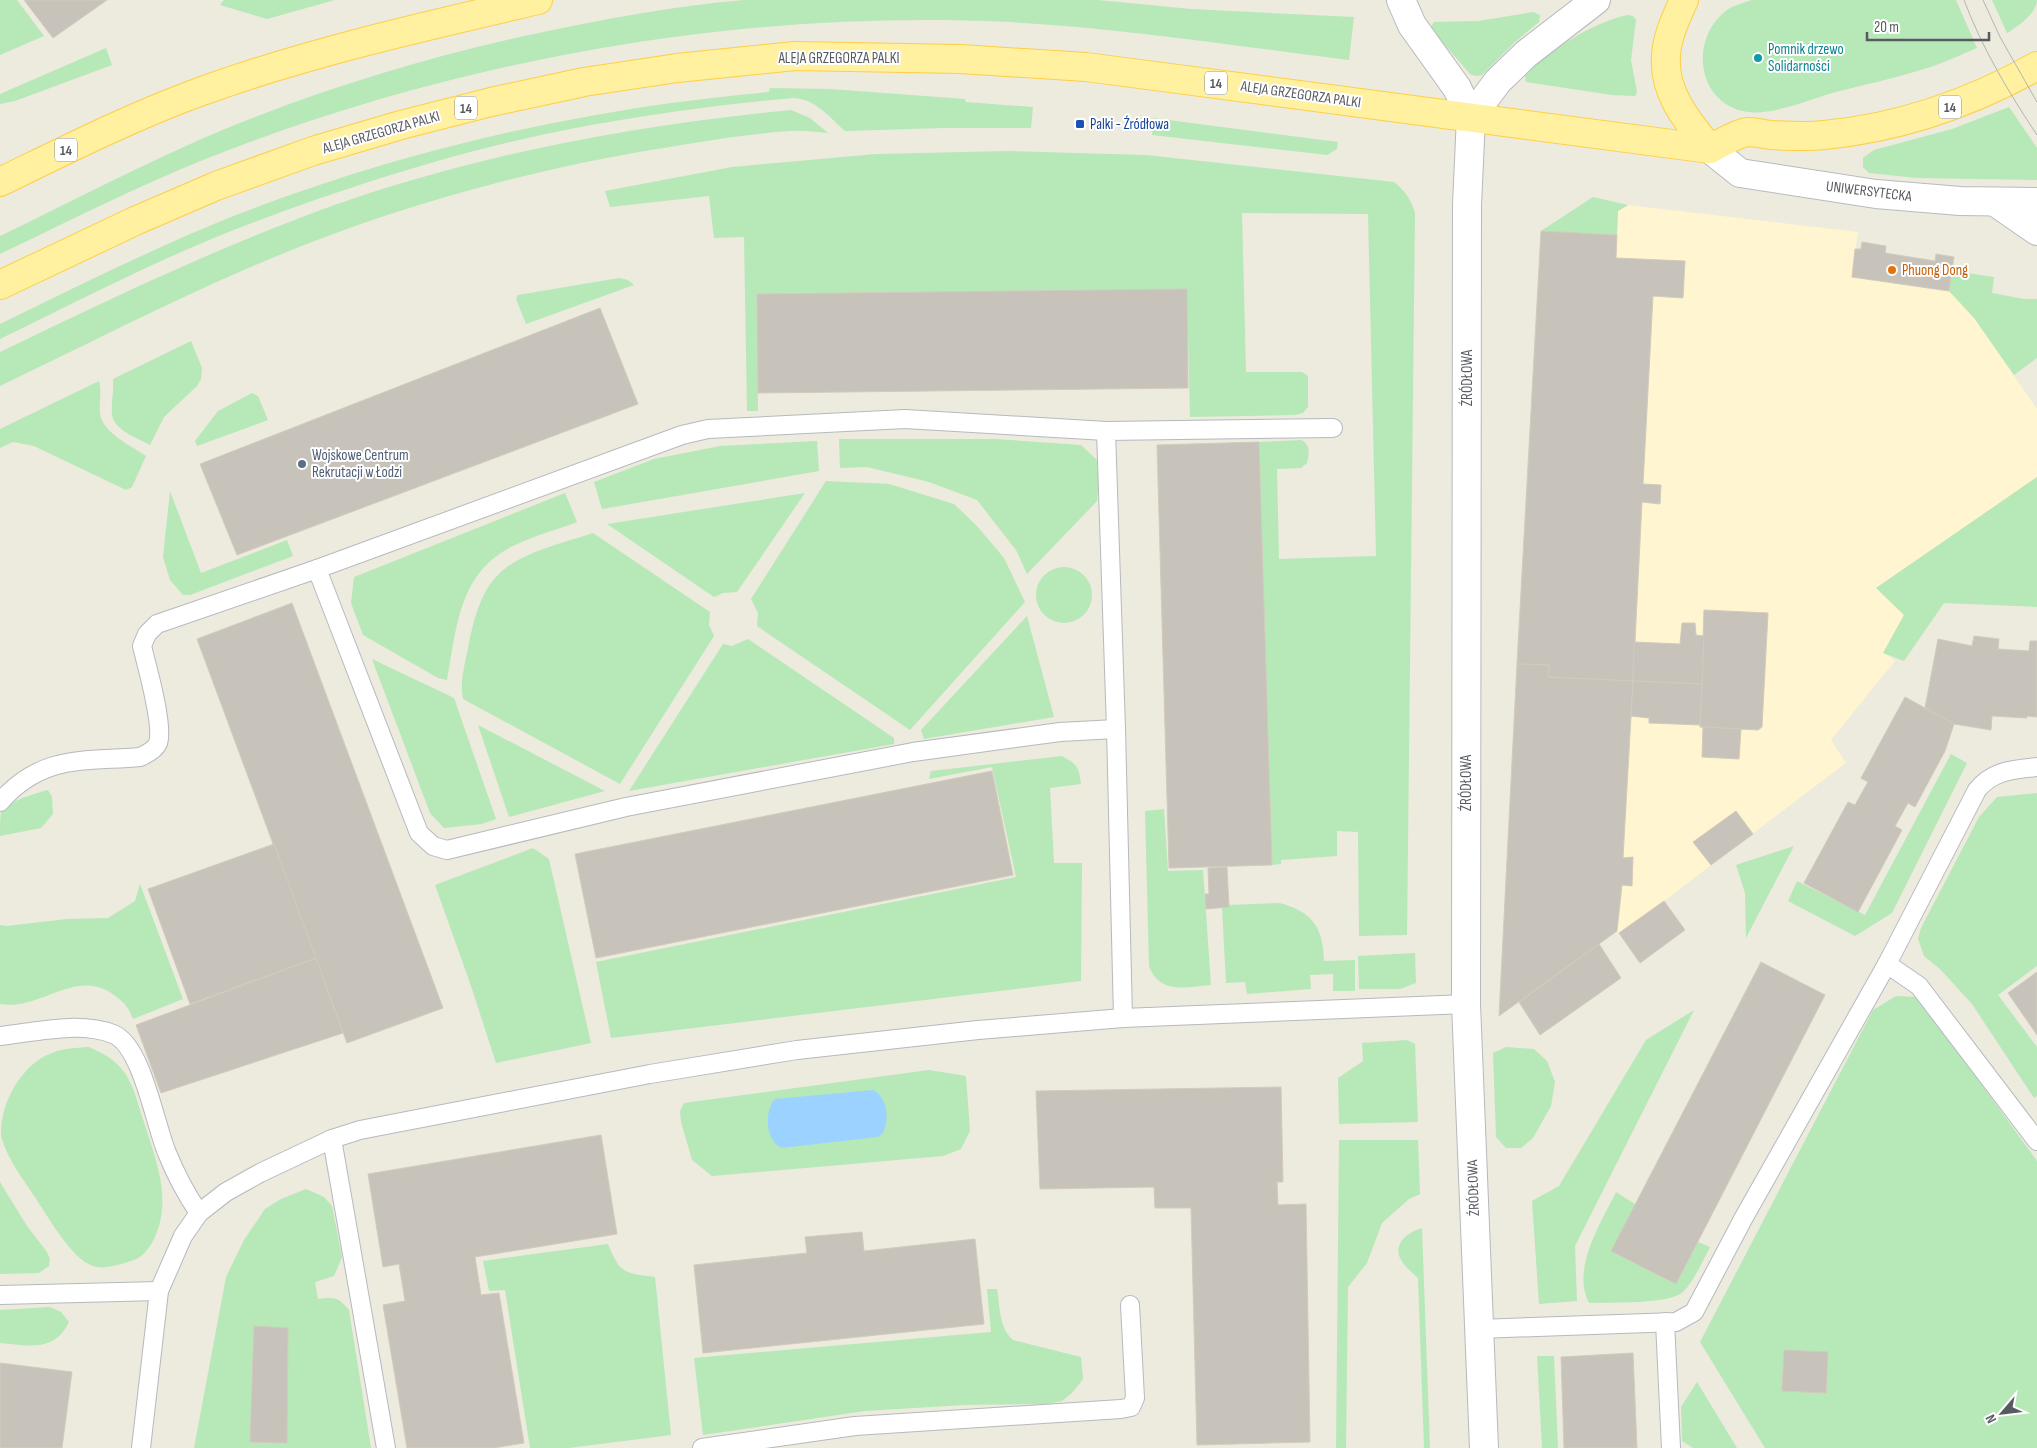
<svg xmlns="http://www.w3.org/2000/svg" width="2037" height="1448" font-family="'Sofia Sans Condensed',sans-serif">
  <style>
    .commercial { fill: #fff5d0 }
    .green { fill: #b7e8b8; fill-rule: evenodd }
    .water { fill: #9bd2ff }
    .building { fill: #c7c3bb; stroke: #d2cbbc }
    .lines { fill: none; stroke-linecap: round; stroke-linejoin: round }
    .service-casing { stroke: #b6b9bf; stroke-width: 20 }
    .tertiary-casing { stroke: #b6b9bf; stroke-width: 30 }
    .secondary-casing { stroke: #b7bbc2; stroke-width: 30 }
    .primary-casing { stroke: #ffce44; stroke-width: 30 }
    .service { stroke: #fff; stroke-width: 18 }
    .tertiary { stroke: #fff; stroke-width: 28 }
    .secondary { stroke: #fff; stroke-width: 28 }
    .primary { stroke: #fff1a0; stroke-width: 28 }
    .tram { stroke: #b3b4b4; stroke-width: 1 }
    .culture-dot { fill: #0f9aa8; stroke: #fff; stroke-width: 2 }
    .transit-dot { fill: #1a4fb4; stroke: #fff; stroke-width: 2 }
    .food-dot { fill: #e8710a; stroke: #fff; stroke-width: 2 }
    .service-dot { fill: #5c6f8a; stroke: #fff; stroke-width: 2 }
    .labels { text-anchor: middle; stroke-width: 4; stroke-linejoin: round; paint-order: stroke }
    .shield { fill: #fff; stroke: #898c90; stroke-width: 1 }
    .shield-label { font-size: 14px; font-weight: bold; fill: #575b61 }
    .culture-label { font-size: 15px; fill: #0d838f; stroke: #fff; text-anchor: start }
    .street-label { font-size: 15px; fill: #575b61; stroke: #fff }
    .transit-label { font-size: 15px; fill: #164399; stroke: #fff; text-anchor: start }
    .food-label { font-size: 15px; fill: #c56008; stroke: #fff; text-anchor: start }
    .service-label { font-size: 15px; fill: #4e5e75; stroke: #fff; text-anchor: start }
  </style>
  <rect width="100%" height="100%" fill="#edeade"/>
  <path class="commercial" d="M1628,205L1858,232L1852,277L1949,291L1974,318L2037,409V477L1876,588L1904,615L1884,652L1895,661L1831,740L1846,763L1664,901L1619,933L1617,931L1499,1016L1541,231L1617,235L1618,211Z"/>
  <g class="green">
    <path d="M0,0H17L44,36L0,55Z"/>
    <path d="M224,0H335L267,19L220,5Z"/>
    <path d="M744,0H1098L1191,9L1354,17L1349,60C1235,46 1123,28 1009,22C739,9 454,60 203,160C134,188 67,222 0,254V236C75,200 148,161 225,129C325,88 428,57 534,34C604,19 673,6 744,0Z"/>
    <path d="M1752,0H1956L1977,48C1960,55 1942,64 1924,69C1893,79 1861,85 1829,94C1806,101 1772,115 1748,112C1697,105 1688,39 1727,10C1734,5 1743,3 1752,0Z"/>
    <path d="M1992,0H2037C2036,14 2018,26 2007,33Z"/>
    <path d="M1533,12L1540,15L1539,22L1515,42L1482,75L1476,76L1470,74L1430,28L1434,22L1478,21Z"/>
    <path d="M1627,15L1633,16L1636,20L1631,60L1637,92L1635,96L1612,95L1526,82L1525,75C1555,48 1587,25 1627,15Z"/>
    <path d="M106,48L112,65L15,101L0,104V94Z"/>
    <path d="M770,88L830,89L965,99L966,102L1033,107L1031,128H943L845,131C830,118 816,99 794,98C726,104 658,113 591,125C470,147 351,185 236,229C155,261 78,301 0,339V324C78,286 156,247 236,215C407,149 587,108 769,92Z"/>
    <path d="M2009,107L2037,148V180L1917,178L1869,173L1863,167V158L1874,150L1952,129Z"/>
    <path d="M791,110L810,118L828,133C816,132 802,130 789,131C743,134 696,143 650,150C516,173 383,210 258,264C171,301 86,345 0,386V352C108,300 216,248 329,207C478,154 635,125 791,110Z"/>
    <path d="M1153,118L1338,142L1337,149L1327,155L1152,135Z"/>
    <path d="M1009,151L1146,155L1394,182C1405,191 1411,199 1415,213L1407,935L1359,936L1358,832L1337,831V856L1281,860V864L1272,865L1259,442L1301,440C1311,444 1309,454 1307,463L1301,468L1277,469L1279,559L1376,556L1368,214L1242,213L1246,372H1302L1308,376V407L1303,413L1295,415L1190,417L1187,290L757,294L758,411H747L744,237L714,238L709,196L610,207L605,191L732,167L876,154Z"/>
    <path d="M1593,197L1628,205L1618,211L1617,235L1541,231Z"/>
    <path d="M1952,271L1994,277L1992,293L2024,299H2037V358L2014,375L1974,318L1949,291Z"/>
    <path d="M619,278L628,280L634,285L526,324L516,299L518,295Z"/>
    <path d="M191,341L202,368L201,379L197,386L164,417L150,445C138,438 113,430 112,414C111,402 114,391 113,379Z"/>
    <path d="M99,381C102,391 99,401 100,412C100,431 131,446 146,456L132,487L126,490L34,446L13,442L0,448V429Z"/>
    <path d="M252,393L258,396L268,420L197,446L195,441L218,411Z"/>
    <path d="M839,439H996L1081,445L1097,460L1099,481L1097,501L1027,574L1016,550L977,500L929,482L867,467L840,468Z"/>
    <path d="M817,441L819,471L602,509L594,482L654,459L720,446Z"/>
    <path d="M2037,477V607L1944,603L1904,661L1883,653L1904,615L1876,588Z"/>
    <path d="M826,481L889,484L954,504L977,526L1004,558L1025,602L910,730L757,626L758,613L751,599Z"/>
    <path d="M170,491L201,573L287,540L293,556L190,595H183L170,580L163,557Z"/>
    <path d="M565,493L577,522C556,530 533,536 513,546C458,573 457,628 447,680L438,678L363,635L351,603L354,577Z"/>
    <path d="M805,493L737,592L723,593L714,597L607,524Z"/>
    <path d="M593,533L710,612L709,625L714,636L620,784L463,699C459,680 466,662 469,643C474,619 481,591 499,574C521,552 564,543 593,533Z"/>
    <circle cx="1064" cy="595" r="28"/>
    <path d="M1027,616L1054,717L924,739L921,730Z"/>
    <path d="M748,639L894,738V744L629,791L723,644L732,646Z"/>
    <path d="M372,659L454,698L496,819L482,824L444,828L430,813Z"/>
    <path d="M478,725L605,791L509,817Z"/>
    <path d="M1951,754L1967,763L1892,913L1855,936L1788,901L1797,881L1865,915Z"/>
    <path d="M1062,756C1077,764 1079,767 1081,784L1050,788L1054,863H1082L1081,981L611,1038L596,962L1016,877L992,767L929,779L931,771Z"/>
    <path d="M48,790L52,797L53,814L41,828L0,836C0,829 0,818 1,812C8,801 36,793 48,790Z"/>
    <path d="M2037,793V966L1998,995L2037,1047V1096L2034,1098L1972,1004L1940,969L1924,956L1918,939L1921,928L1979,817L1997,797Z"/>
    <path d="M1164,809L1168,871L1203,870L1211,985C1186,987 1160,995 1149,966L1145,811Z"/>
    <path d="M1794,846L1746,938L1745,893L1736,865Z"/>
    <path d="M533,848L549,859L591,1043L496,1063L470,983L435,885Z"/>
    <path d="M140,884L183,999L133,1019C129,1007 122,1000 111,993C74,969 40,1011 0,1004V925L6,926L67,919L108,918L135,901Z"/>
    <path d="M1279,903C1312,911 1323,927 1324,961L1355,960V991H1333V974L1310,975L1311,989L1247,994L1245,982L1226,983L1222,908L1228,907V905Z"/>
    <path d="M1415,953L1416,983L1400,989H1359L1358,956Z"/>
    <path d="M1896,996L1918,997L2037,1161V1448H1765L1700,1342L1873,1010ZM1784,1350L1828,1352L1826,1393L1783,1391Z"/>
    <path d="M1694,1010L1575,1246L1577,1301L1539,1304L1532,1201L1559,1186L1646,1040Z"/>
    <path d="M1407,1040L1415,1044L1418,1122L1339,1124L1338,1078L1363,1061L1362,1043Z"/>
    <path d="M89,1047C105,1054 121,1063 129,1080C136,1093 139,1109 144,1122C156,1161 173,1200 154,1239C150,1247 143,1257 134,1260C125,1263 106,1269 97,1267C76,1264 53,1225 42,1208C28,1185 8,1162 1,1136C0,1102 22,1064 52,1053C64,1048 76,1048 89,1047Z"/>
    <path d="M1506,1047L1534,1049L1547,1061L1555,1082L1551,1106L1533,1138L1521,1148H1506L1496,1137L1493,1053Z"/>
    <path d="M929,1070L966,1076L970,1131L961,1149L943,1156L712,1176L692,1160L681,1122L680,1111L684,1103Z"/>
    <path d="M1339,1140H1418L1420,1194L1409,1199L1382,1223L1367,1263L1348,1287L1346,1448H1336Z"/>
    <path d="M0,1182L27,1226L47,1252L50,1259L49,1266L39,1273L0,1274Z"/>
    <path d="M306,1189L324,1197L332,1206L342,1257L334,1276L315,1282L318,1299C335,1297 338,1297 349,1310L371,1448H194L226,1277L244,1240L265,1209L281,1199Z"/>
    <path d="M1616,1192L1635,1204L1612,1251L1675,1284L1698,1242L1710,1247C1703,1260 1694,1281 1684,1291C1671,1305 1610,1302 1589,1303C1571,1269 1601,1223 1616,1192Z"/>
    <path d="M1422,1228L1430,1448H1424L1418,1278C1413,1273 1405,1267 1401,1260C1392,1244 1408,1232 1422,1228Z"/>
    <path d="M608,1244C620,1274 624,1273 655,1277L671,1435L569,1448H530L505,1290L489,1291L483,1261Z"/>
    <path d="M987,1289H997C1000,1307 999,1328 1013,1340L1081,1357L1083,1379L1072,1393L1062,1401L1047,1404L964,1405L865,1411L703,1435L694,1358L991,1332Z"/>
    <path d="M50,1307L61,1312L69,1322C54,1353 28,1345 0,1343V1310Z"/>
    <path d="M1537,1356H1554L1558,1448H1542Z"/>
    <path d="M1697,1382L1737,1448H1693L1682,1441L1681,1407Z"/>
  </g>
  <path class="water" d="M873,1090C888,1097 890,1122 882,1134L877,1137L782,1148C765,1142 764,1110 775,1099Z"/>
  <g class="building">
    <path d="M24,0H107L53,38Z"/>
    <path d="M1541,231L1617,235L1616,258L1685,261L1683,298L1653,296L1643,484L1661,485L1660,504L1642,502L1633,681L1548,677L1549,665L1517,664Z"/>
    <path d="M1862,242L1886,246L1885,253L1935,261L1936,254L1954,257L1949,291L1852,277L1855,249H1861Z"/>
    <path d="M1187,289L1188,388L758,393L757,294Z"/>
    <path d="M600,308L638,404L237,555L200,464Z"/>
    <path d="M1259,442L1272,865L1169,868L1157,445Z"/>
    <path d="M292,603L443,1008L347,1043L197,639Z"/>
    <path d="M1704,610L1768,613L1762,727L1758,730L1700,727Z"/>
    <path d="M1682,623H1695L1696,635L1704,636L1702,684L1633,681L1634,642L1680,644Z"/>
    <path d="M1974,636L1999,639L1998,649L2029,651L2030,641H2037V717L2027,716V718L1992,716L1991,730L1954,724L1925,708L1938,639L1972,646Z"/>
    <path d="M1517,664L1549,665L1548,677L1633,681L1623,858L1633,857L1632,886L1622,885L1617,931L1499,1016Z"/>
    <path d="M1633,681L1702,684L1700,725L1649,723V718L1631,716Z"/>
    <path d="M1905,697L1954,724L1945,751L1915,807L1908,803L1895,826L1902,830L1858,912L1804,883L1848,802L1855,805L1868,782L1861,778Z"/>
    <path d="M1703,727L1741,729L1739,759L1702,757Z"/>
    <path d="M992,771L1013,875L596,958L575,854Z"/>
    <path d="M1736,811L1753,834L1711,865L1693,842Z"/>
    <path d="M274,844L316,958L190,1004L148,889Z"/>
    <path d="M1227,867L1229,907L1206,909L1205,894H1209L1208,868Z"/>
    <path d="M1664,901L1685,930L1640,963L1619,933Z"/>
    <path d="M1599,944L1621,978L1540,1035L1519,1002Z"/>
    <path d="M316,958L343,1033L161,1093L136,1025Z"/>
    <path d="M1761,962L1825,995L1676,1284L1611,1251Z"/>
    <path d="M2037,972V1035L2008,993Z"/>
    <path d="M1281,1087L1283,1182H1277L1278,1205L1306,1204L1310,1442L1197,1445L1191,1208H1155L1154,1187L1040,1189L1036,1091Z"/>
    <path d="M601,1135L617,1234L475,1257L481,1295L499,1293L524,1443L493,1448H407L383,1305L405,1301L399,1264L383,1267L368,1174Z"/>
    <path d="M862,1232L864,1251L975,1239L984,1324L703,1353L694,1265L807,1253L805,1237Z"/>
    <path d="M254,1326L288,1328L287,1443L250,1442Z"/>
    <path d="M1784,1350L1828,1352L1826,1393L1782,1391Z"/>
    <path d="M1633,1353L1637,1448H1564L1561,1357Z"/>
    <path d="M0,1363L72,1372L62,1448H0Z"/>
  </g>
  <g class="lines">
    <g class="service-casing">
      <g id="service">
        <path d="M317,569L419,833L433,846L447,850L626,807L913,752L1060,732L1116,729"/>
        <path d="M0,802C42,754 83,762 140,757C147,754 155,750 158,743C164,725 147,667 142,646L147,634L157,624L317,569L682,435L708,429L905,419L1106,431"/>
        <path d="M1887,964L1977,790C1993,770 2013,770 2037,767"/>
        <path d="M1123,1018L1116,729L1106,431L1333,428"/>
        <path d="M0,1036C36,1032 79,1021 113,1034C142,1045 155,1125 167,1153C176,1175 186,1194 199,1213"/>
        <path d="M332,1139L386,1448"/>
        <path d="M0,1295L159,1291"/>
        <path d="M1665,1322L1671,1448"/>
        <path d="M1478,1329L1676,1322L1694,1312L1743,1219L1887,964L1919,986L2037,1141"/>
        <path d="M141,1448L159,1291L183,1236L199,1213L226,1192L260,1173L332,1139L360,1130L650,1074L797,1050L978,1030L1123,1018L1466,1004"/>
        <path d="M702,1448L855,1426L1121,1409L1131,1407L1135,1398L1130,1305"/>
      </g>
    </g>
    <g class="tertiary-casing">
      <g id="tertiary">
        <path d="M1401,0L1412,25L1457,88L1471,117L1467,205L1466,1004L1484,1448"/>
        <path d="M1471,117L1498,81L1526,54L1596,0"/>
        <path d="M1995,202L2037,231"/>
      </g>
    </g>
    <g class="secondary-casing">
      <path id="secondary" d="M1710,149L1740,173L1876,194L1960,201L2037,202"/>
    </g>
    <g class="primary-casing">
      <g id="primary">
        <path d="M1684,0C1676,18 1667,36 1666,56C1663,93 1688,122 1710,149"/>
        <path d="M1710,149C1719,144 1738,133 1748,132C1755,132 1763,134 1771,135C1788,136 1807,137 1824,135C1900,128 1971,103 2037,66"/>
        <path d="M0,182C64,151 127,119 194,94C305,53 422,27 538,0"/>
        <path d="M0,285L135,221L216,186L313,151L401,125L491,102L584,82L677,68L795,56L960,59L1086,67L1710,149"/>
      </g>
    </g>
    <use href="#service" class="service"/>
    <use href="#tertiary" class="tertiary"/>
    <use href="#secondary" class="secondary"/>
    <use href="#primary" class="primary"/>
    <g class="tram">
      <path d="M1964,0C1982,48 2009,93 2037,135"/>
      <path d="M1983,0L2000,37L2037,102"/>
    </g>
  </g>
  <circle class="culture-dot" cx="1758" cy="58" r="5"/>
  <rect class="transit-dot" x="1075" y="119" width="10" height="10" rx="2.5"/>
  <circle class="food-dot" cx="1892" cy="270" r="5"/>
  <circle class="service-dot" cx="302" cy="464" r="5"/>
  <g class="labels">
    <g class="shield">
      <rect x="1205" y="71.5" width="22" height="23" rx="4"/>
      <rect x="1939" y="95.5" width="22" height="23" rx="4"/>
      <rect x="455" y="96.5" width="22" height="23" rx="4"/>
      <rect x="55" y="138.5" width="22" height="23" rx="4"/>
    </g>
    <g class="shield-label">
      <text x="1216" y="88">14</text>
      <text x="1950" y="112">14</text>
      <text x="466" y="113">14</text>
      <text x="66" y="155">14</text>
    </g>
    <g class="culture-label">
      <text x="1768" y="54">Pomnik drzewo<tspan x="1768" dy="17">Solidarności</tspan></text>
    </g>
    <g class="street-label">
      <text x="839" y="63">ALEJA GRZEGORZA PALKI</text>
      <text transform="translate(1301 94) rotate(8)" y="5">ALEJA GRZEGORZA PALKI</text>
      <text transform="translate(381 132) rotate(-16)" y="5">ALEJA GRZEGORZA PALKI</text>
      <text transform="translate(1869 191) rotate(7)" y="5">UNIWERSYTECKA</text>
      <text transform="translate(1467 378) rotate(-90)" y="5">ŹRÓDŁOWA</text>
      <text transform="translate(1466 783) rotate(-90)" y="5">ŹRÓDŁOWA</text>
      <text transform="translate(1473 1188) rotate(-92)" y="5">ŹRÓDŁOWA</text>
    </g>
    <g class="transit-label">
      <text x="1090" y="129">Palki - Źródłowa</text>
    </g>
    <g class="food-label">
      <text x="1902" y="275">Phuong Dong</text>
    </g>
    <g class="service-label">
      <text x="312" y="460">Wojskowe Centrum<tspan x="312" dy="17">Rekrutacji w Łodzi</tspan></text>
    </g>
  </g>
  <g transform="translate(2002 1413) rotate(242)" stroke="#ffffff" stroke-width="4" paint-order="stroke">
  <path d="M0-4L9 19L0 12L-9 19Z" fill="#575b61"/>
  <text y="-8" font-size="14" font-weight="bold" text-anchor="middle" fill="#575b61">N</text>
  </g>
  <path d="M1867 32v8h122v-8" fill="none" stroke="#575b61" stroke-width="2.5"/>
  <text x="1874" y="32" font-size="15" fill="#575b61" stroke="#ffffff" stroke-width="4" paint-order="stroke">20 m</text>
</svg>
